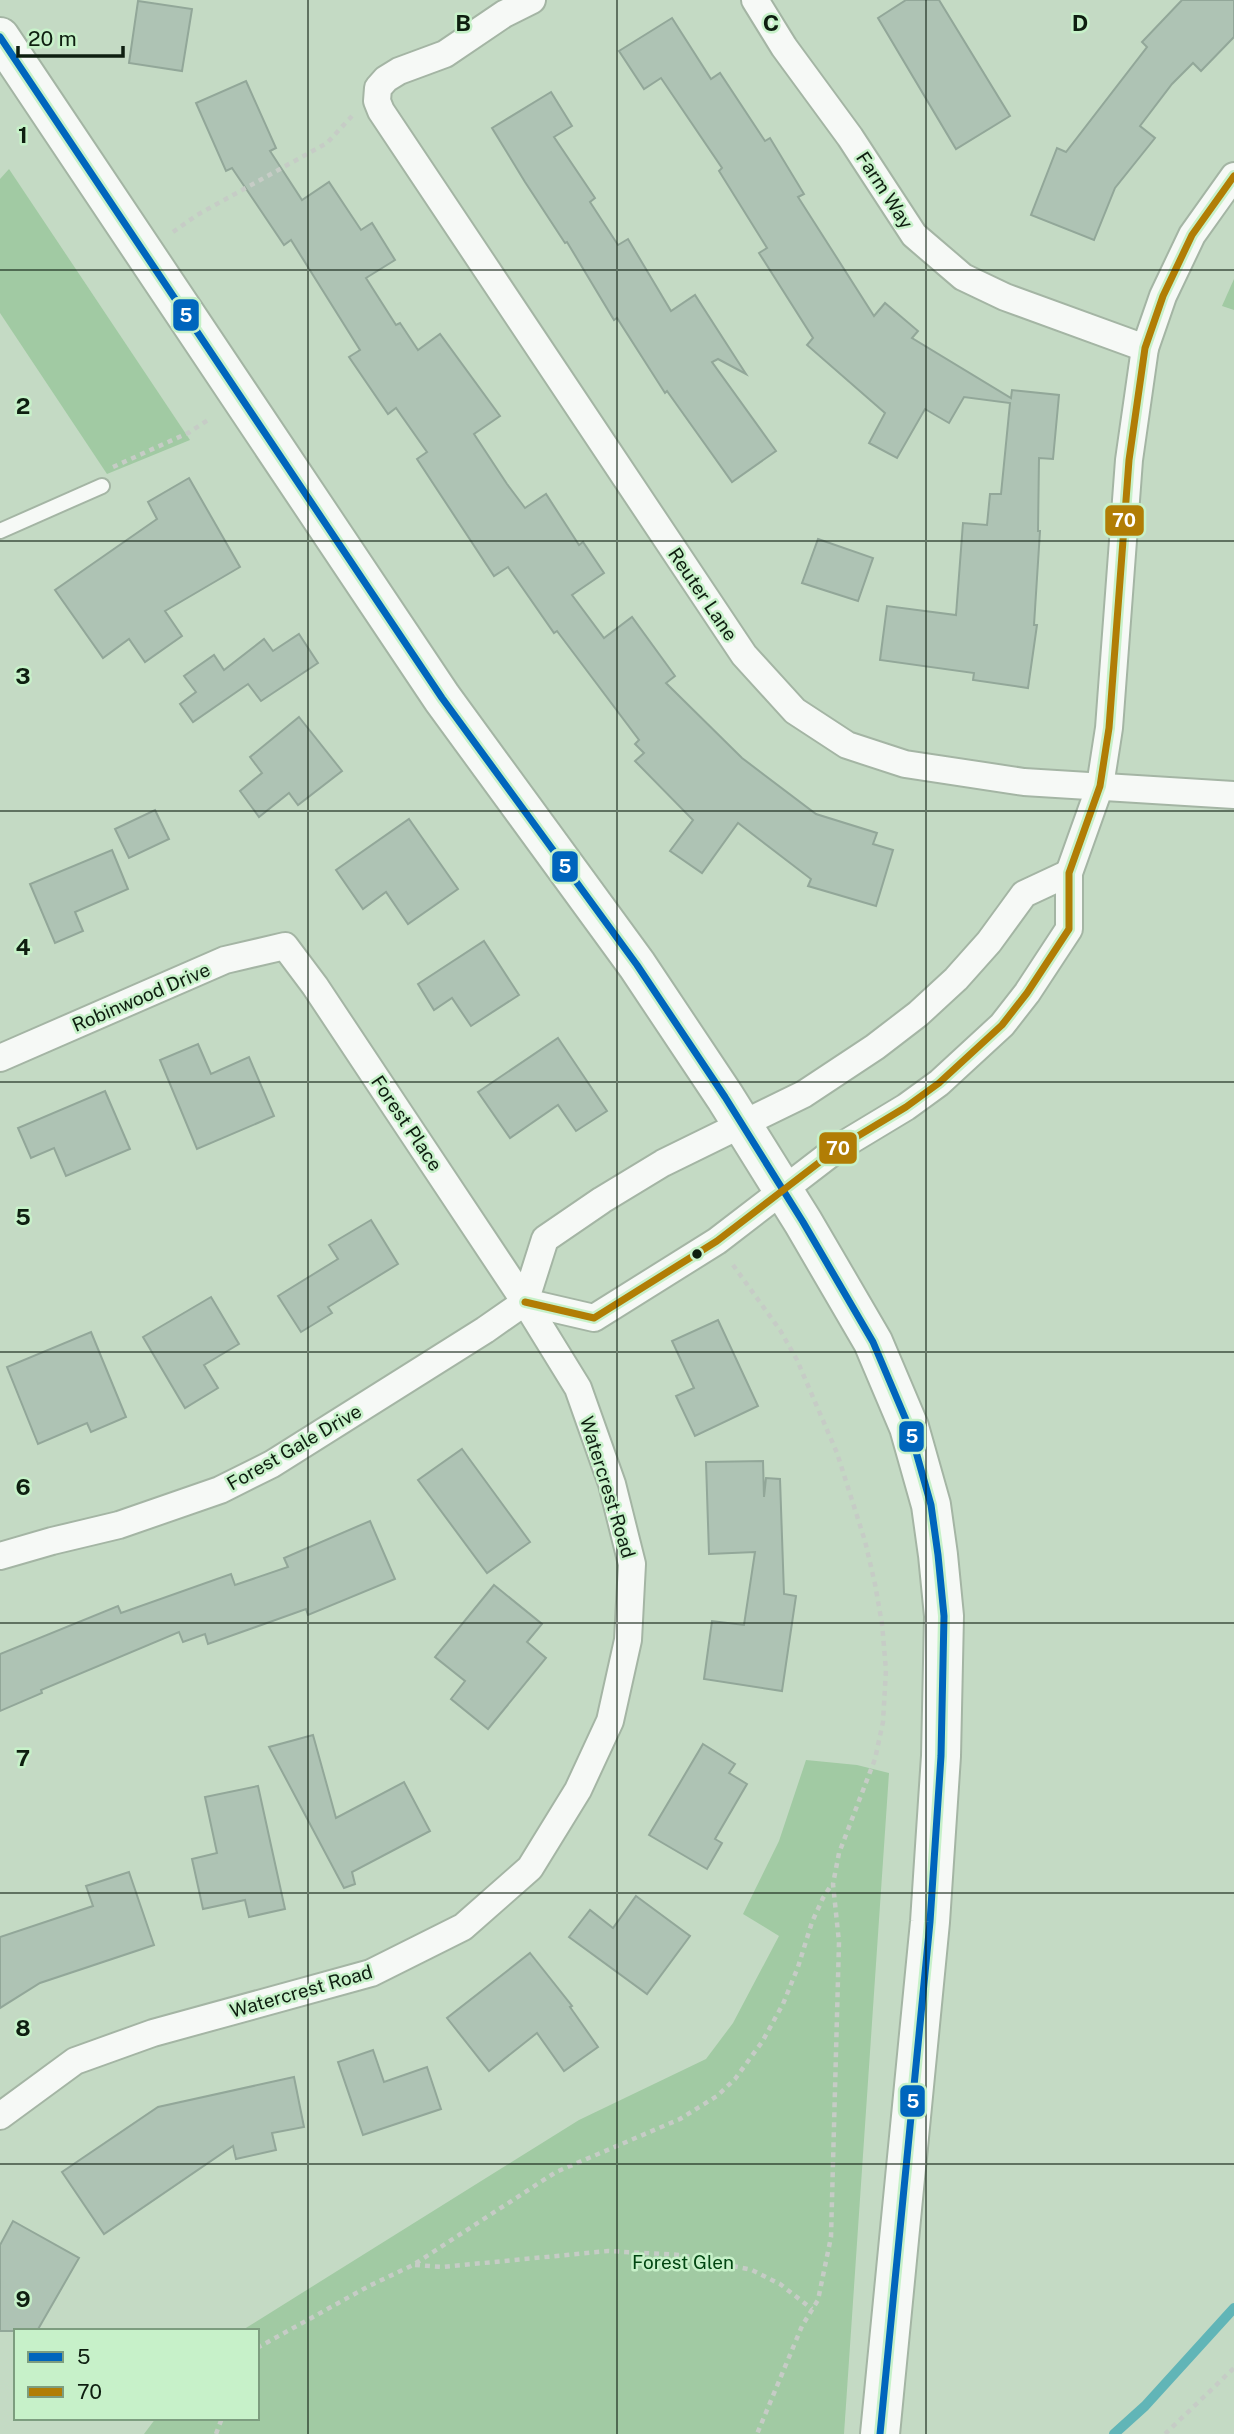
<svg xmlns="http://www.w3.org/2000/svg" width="1234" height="2434" font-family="'Public Sans',sans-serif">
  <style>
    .green { fill: #a1caa3 }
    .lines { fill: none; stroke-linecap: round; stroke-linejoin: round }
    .stream { stroke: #61b5b7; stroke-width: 10 }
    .building { fill: #aec3b4; stroke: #92a799; stroke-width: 2 }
    .service-casing { stroke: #a4b5a4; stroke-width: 18 }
    .minor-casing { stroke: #a4b5a4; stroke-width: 30 }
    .secondary-casing { stroke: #a4b5a4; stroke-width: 42 }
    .path { stroke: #c6ccc6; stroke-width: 4.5; stroke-dasharray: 5 5; stroke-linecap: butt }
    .service { stroke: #f6f9f6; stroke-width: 14 }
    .minor { stroke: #f6f9f6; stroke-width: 26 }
    .secondary { stroke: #f6f9f6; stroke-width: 38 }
    .bus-1-casing { stroke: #c7f1c9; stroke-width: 12 }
    .bus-2-casing { stroke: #c7f1c9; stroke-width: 12 }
    .bus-1 { stroke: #0065bd; stroke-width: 7 }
    .bus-2 { stroke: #b17d05; stroke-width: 7 }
    .grid { fill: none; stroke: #0e1e10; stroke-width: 2; stroke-opacity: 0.55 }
    .bus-dot { fill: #0e1e10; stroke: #c7f1c9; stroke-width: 2.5 }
    .labels { text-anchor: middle; stroke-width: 5; stroke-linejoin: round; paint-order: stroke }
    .street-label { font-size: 19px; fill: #0e1e10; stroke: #c7f1c9 }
    .park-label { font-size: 19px; fill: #014511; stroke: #c7f1c9 }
    .grid-label { font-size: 23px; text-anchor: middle; font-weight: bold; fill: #0e1e10; stroke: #c7f1c9; stroke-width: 5; stroke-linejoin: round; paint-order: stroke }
    .line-badge { stroke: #c7f1c9; stroke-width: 2.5 }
    .badge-label { font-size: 19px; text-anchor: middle; font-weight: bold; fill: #fff }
  </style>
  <rect width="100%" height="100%" fill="#c4dac4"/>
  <g class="green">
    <path d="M9,169L190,440L107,474L0,313V179Z"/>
    <path d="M1234,279V310L1222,306Z"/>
    <path d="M806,1760L857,1765L889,1773L844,2434H144L156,2418H257V2331H241L579,2120L706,2059L733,2023L779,1936L743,1914L779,1841Z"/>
  </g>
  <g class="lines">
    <path class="stream" d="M1114,2434L1145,2406L1234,2308"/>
  </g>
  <g class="building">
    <path d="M906,0H939L1010,116L956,149L878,18Z"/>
    <path d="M1182,0H1234V37L1201,71L1193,63L1172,84L1140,126L1155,138L1115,188L1094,240L1031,215L1057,148L1066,152L1147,47L1142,42Z"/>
    <path d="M138,1L192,9L182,71L129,63Z"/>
    <path d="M672,18L711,79L720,73L765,141L770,138L804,194L798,197L874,316L885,303L918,331L912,338L1011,398L1012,390L1059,395L1053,459L1039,458L1038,531H1040L1034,625H1037L1028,688L973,680L974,673L880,660L887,606L956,615L963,523L987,525L990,494H1001L1010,403L964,397L949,423L925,409L897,458L869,443L885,413L807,345L813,338L759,253L767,248L719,171L722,168L661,78L644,89L619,51Z"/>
    <path d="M246,81L276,148L270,151L302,200L329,182L361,230L372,223L395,260L366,278L396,325L400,323L418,350L440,334L500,416L474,434L507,484L525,508L546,494L579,545L583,542L604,573L572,595L604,638L632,617L675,676L666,683L742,758L816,814L877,833L873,844L893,850L876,906L808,886L811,879L738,823L702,873L670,851L693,820L635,761L644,753L635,744L639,740L557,631L554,633L508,567L494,576L417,459L427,452L396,408L388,414L349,357L360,350L291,240L284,245L232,168L226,171L196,103Z"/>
    <path d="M551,92L572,126L554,137L595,198L590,202L618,245L628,239L671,311L695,295L746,374L718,359L712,362L776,451L732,482L667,391L665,393L617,318L614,320L567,242L565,243L525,182L492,128Z"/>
    <path d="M189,478L240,567L165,611L182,636L145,662L129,639L103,658L55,590L157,519L148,502Z"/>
    <path d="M818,539L873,558L858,601L802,583Z"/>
    <path d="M299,634L318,663L261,701L248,684L193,722L180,704L196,692L184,676L214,655L224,670L264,639L273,651Z"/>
    <path d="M299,717L342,771L298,805L289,793L259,817L240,791L262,773L250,757Z"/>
    <path d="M155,810L169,839L129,858L115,829Z"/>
    <path d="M409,819L458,889L408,924L386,892L363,909L336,870Z"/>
    <path d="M112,850L128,889L75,912L83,931L55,943L30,884Z"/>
    <path d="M484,941L519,995L471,1026L452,998L434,1010L418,984Z"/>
    <path d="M558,1038L607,1111L576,1131L558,1105L510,1138L478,1092Z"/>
    <path d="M198,1044L211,1074L249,1057L274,1116L197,1149L160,1060Z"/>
    <path d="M105,1091L130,1149L66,1176L54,1148L31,1158L18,1128Z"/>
    <path d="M371,1220L398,1264L328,1307L332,1313L301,1332L278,1296L338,1259L329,1245Z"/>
    <path d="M211,1297L239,1344L204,1365L218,1388L185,1408L143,1337Z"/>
    <path d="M718,1320L758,1406L695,1436L676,1396L694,1388L672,1341Z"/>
    <path d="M91,1332L126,1417L91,1432L87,1423L38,1444L7,1367Z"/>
    <path d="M462,1449L530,1542L487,1573L418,1480Z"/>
    <path d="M763,1461L764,1497L766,1478L780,1479L784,1594L796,1596L782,1691L704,1679L712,1621L744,1625L755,1552L709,1554L706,1462Z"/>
    <path d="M370,1521L395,1579L308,1615L306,1609L208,1644L205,1634L183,1642L179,1632L41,1690L42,1693L0,1711V1654L118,1606L121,1613L231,1574L235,1585L288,1567L284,1558Z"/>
    <path d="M494,1585L542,1624L527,1642L546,1658L488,1729L451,1699L465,1681L435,1657Z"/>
    <path d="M313,1735L336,1818L404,1782L430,1831L352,1872L355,1884L344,1888L269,1747Z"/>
    <path d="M703,1744L735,1764L729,1773L747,1784L715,1839L722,1843L707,1869L649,1835Z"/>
    <path d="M258,1786L285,1909L249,1917L245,1900L203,1909L192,1859L217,1853L205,1797Z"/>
    <path d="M129,1872L154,1945L40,1983L0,2008V1937L93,1906L86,1886Z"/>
    <path d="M636,1896L690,1936L647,1994L569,1937L590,1910L613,1928Z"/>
    <path d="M530,1953L572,2006L570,2007L598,2047L564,2071L537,2033L489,2071L447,2018Z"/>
    <path d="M373,2050L384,2082L427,2067L441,2109L363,2135L338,2062Z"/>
    <path d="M294,2077L304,2127L272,2133L276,2150L236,2159L233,2146L104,2234L62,2172L158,2107Z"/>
    <path d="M13,2221L79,2258L37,2331H0V2245Z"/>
  </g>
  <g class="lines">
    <g class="service-casing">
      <path id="service" d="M0,531L102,486"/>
    </g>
    <g class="minor-casing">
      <g id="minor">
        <path d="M532,0L504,14L445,54L399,71L386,79L378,88L377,101L381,111L744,655L795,711L847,745L905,764L1024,782L1234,795"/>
        <path d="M755,0L784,47L850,137L914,235L963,277L1005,297L1145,348"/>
        <path d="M0,1058L225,960L285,946L315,986L398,1111L525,1302L578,1388L612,1484L632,1564L628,1640L610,1721L578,1790L530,1868L463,1927L371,1973L153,2033L75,2061L0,2116"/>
        <path d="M525,1302L594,1318L717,1241L838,1148L906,1107L939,1083L1002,1025L1027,993L1069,929V873L1100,786L1109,728L1129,460L1145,348L1163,296L1192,235L1234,176"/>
        <path d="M0,1556L52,1541L119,1525L220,1490L272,1464L485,1330L525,1302L545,1239L602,1200L663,1163L804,1094L875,1047L918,1014L956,979L989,942L1024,894L1069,873"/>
      </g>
    </g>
    <g class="secondary-casing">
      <path id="secondary" d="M0,37L442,698L637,965L725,1097L803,1222L873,1342L909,1427L931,1505L938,1555L944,1616L941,1756L930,1922L880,2434"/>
    </g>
    <g class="path">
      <path d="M173,232L197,215L327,143L352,116"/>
      <path d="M113,467L188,433L211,418"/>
      <path d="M733,1265L780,1330L797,1360L837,1453L865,1541L875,1584L882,1624L886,1670L883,1722L875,1759L839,1853L833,1884L839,1942L831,2237L818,2300L802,2326L757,2434"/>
      <path d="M415,2265L442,2267L608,2251L681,2255L752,2270L780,2284L812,2309"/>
      <path d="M257,2348L369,2286L413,2265L556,2172L680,2119L717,2096L735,2079L762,2042L783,2004L798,1967L812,1922L823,1898L832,1884"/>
      <path d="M216,2434L222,2418"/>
      <path d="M1165,2434L1234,2368"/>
    </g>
    <use href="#service" class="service"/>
    <use href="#minor" class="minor"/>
    <use href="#secondary" class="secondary"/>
    <g class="bus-1-casing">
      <path id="bus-1" d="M0,37L442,698L637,965L725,1097L803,1222L873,1342L909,1427L931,1505L938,1555L944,1616L941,1756L930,1922L880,2434"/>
    </g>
    <g class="bus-2-casing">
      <path id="bus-2" d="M525,1302L594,1318L717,1241L838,1148L906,1107L939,1083L1002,1025L1027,993L1069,929V873L1100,786L1109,728L1129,460L1145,348L1163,296L1192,235L1234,176"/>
    </g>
    <use href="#bus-1" class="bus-1"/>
    <use href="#bus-2" class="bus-2"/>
  </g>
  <path class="grid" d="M308,0V2434M617,0V2434M926,0V2434M0,270H1234M0,541H1234M0,811H1234M0,1082H1234M0,1352H1234M0,1623H1234M0,1893H1234M0,2164H1234"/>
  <circle class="bus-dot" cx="697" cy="1254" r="6"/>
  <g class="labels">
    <g class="street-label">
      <text transform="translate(885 190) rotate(57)" y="7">Farm Way</text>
      <text transform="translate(703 594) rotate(56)" y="7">Reuter Lane</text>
      <text transform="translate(141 997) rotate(-23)" y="7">Robinwood Drive</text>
      <text transform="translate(407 1123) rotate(56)" y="7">Forest Place</text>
      <text transform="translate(294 1447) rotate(-30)" y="7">Forest Gale Drive</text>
      <text transform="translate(608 1487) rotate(73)" y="7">Watercrest Road</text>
      <text transform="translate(301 1991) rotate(-16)" y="7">Watercrest Road</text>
    </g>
    <g class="park-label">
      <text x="683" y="2269">Forest Glen</text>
    </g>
  </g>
  <g class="grid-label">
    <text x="463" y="31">B</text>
    <text x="771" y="31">C</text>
    <text x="1080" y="31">D</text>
    <text x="23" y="143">1</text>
    <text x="23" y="414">2</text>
    <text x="23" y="684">3</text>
    <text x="23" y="955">4</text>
    <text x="23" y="1225">5</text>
    <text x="23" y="1495">6</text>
    <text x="23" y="1766">7</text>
    <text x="23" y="2036">8</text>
    <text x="23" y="2307">9</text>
  </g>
  <g class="line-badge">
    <rect x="172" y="298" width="28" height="34" rx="7" fill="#0065bd"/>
    <rect x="1104" y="504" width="41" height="33" rx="7" fill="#b17d05"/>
    <rect x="551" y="850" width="28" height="33" rx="7" fill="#0065bd"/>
    <rect x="818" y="1131" width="40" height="34" rx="7" fill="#b17d05"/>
    <rect x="898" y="1420" width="27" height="33" rx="7" fill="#0065bd"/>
    <rect x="899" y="2084" width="27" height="34" rx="7" fill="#0065bd"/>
  </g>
  <g class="badge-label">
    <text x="186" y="322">5</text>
    <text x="1124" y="527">70</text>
    <text x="565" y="873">5</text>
    <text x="838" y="1155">70</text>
    <text x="912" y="1443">5</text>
    <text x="913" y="2108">5</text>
  </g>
  <rect x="14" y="2329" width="245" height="91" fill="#c7f1c9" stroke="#7d9d7f" stroke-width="2"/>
  <rect x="28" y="2352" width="35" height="10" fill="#0065bd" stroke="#7d9d7f" stroke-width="2"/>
  <text x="77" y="2364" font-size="21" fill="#0e1e10">5</text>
  <rect x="28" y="2387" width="35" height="10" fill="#b17d05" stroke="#7d9d7f" stroke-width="2"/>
  <text x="77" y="2399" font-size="21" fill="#0e1e10">70</text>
  <path d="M18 46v10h105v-10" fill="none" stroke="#0e1e10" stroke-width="3.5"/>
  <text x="28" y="46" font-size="21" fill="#0e1e10" stroke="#c7f1c9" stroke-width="5" paint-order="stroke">20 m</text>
</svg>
